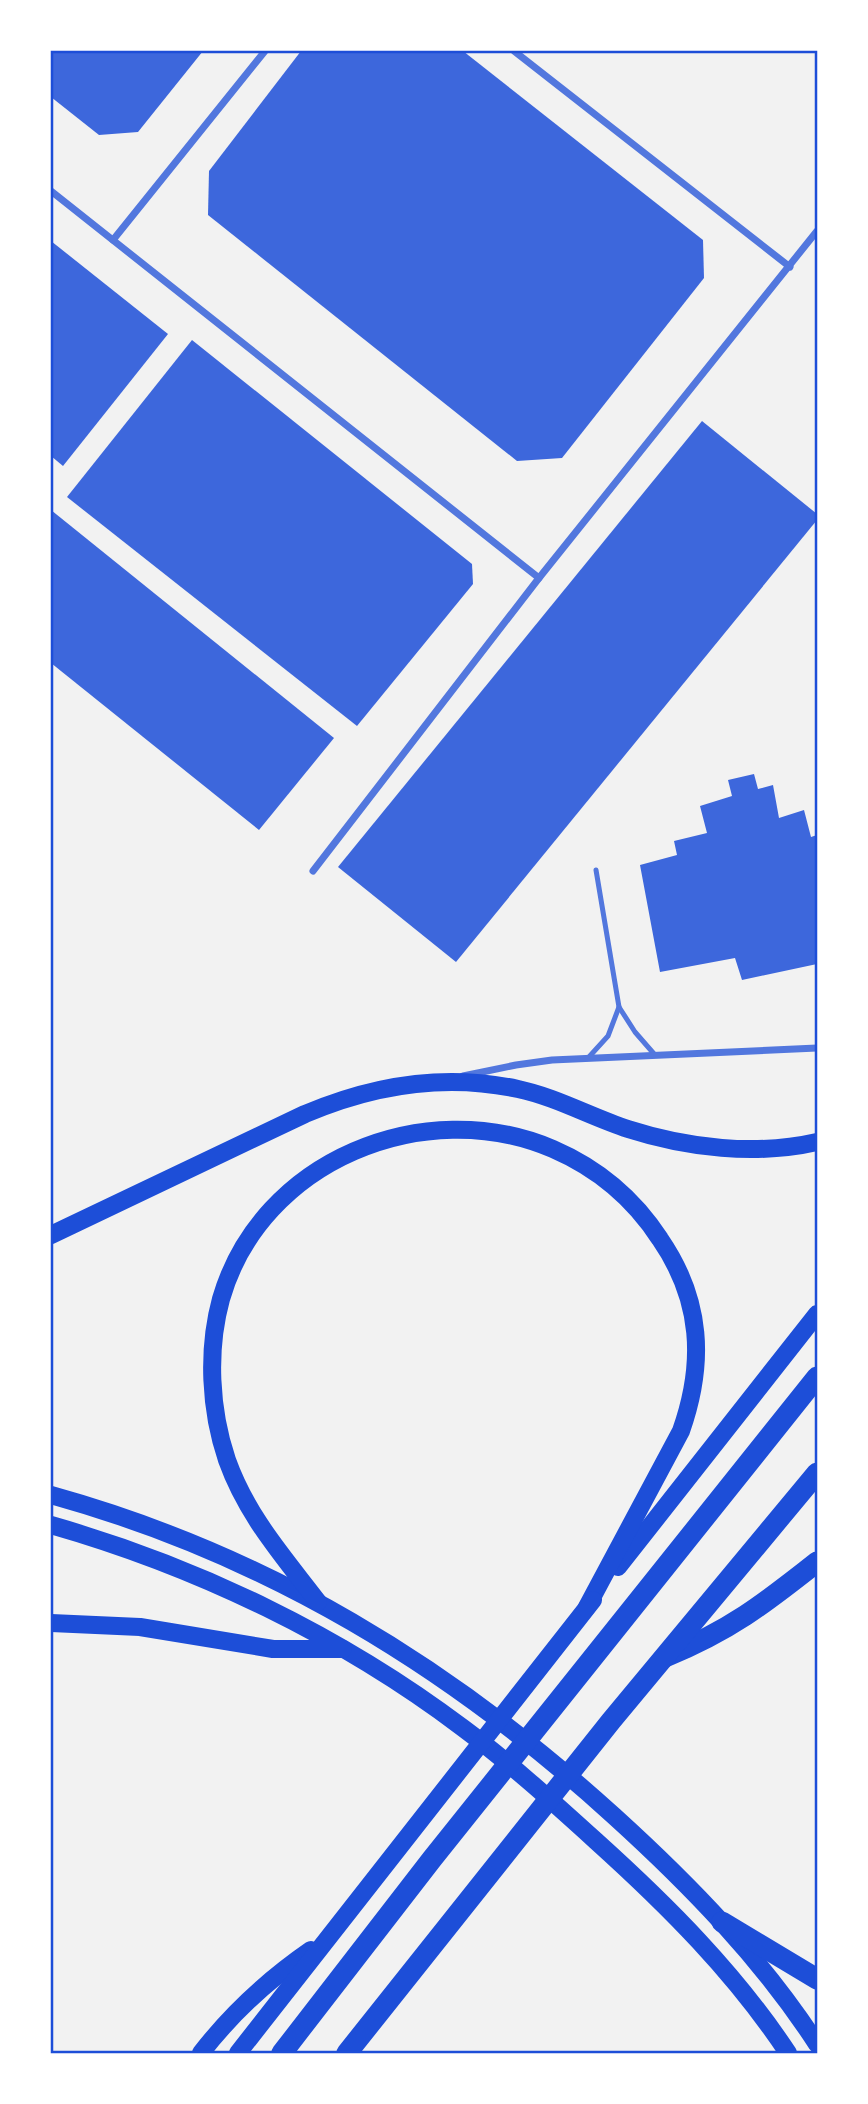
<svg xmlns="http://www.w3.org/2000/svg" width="868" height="2104" font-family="Manrope,sans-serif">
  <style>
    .building { fill: #3d67dc }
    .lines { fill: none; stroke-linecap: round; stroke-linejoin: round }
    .service { stroke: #5277de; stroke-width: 5 }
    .minor { stroke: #5277de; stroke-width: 7 }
    .primary { stroke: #1d4ed8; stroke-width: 18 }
    .motorway { stroke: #1d4ed8; stroke-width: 21 }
    .neatline { fill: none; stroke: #1d4ed8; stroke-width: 2.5 }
  </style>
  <rect width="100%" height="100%" fill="#f2f2f2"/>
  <g class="building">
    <path d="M51,51H203L138,132L99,135L51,97Z"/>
    <path d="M301,51H463L703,240L704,278L562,458L517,461L208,215L209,171Z"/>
    <path d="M51,241L168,334L63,466L51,456Z"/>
    <path d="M192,340L472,564L473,584L357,726L67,497Z"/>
    <path d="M702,421L817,514V520L456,962L338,867Z"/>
    <path d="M51,510L334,738L259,830L51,663Z"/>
    <path d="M754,774L758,789L773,785L779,818L804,810L811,837L817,835V964L742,980L735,958L660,972L640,865L677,855L674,841L707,833L700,806L732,796L728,780Z"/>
  </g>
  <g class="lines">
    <g class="service">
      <path d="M596,870L619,1007L635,1032L655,1055"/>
      <path d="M588,1058L608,1036L619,1007"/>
    </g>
    <g class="minor">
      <path d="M514,51L790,267"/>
      <path d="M51,191L539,578"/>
      <path d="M113,240L265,51"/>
      <path d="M313,871L539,578L817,231"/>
      <path d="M463,1076L516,1065L552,1060L817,1048"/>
    </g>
    <g class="primary">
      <path d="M51,1235L305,1114C373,1085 444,1073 518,1089C556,1097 591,1117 628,1129C687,1148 756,1156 817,1142"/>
      <path d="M51,1495C267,1555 449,1666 614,1816C690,1885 761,1958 817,2044"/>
      <path d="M51,1525C198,1567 341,1636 463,1728C510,1763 553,1802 596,1841C668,1906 735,1973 788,2053"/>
      <path d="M618,1567L817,1314"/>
      <path d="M318,1602C283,1556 247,1516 227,1460C210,1410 207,1350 221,1299C261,1160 425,1094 553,1149C597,1168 634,1199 660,1239C702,1300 705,1363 681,1431L587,1607"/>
      <path d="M51,1623L140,1627L273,1649H343"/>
      <path d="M201,2053C232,2013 269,1979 311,1950"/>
      <path d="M238,2053L593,1600"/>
    </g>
    <g class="motorway">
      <path d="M665,1657C729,1631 764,1604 817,1562"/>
      <path d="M722,1922L817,1979"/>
      <path d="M282,2053L432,1859L817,1377"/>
      <path d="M347,2053L611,1721L817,1473"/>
    </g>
  </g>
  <rect width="868" height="2104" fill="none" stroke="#ffffff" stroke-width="105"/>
  <rect x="52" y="52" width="764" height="2000" class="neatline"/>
</svg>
